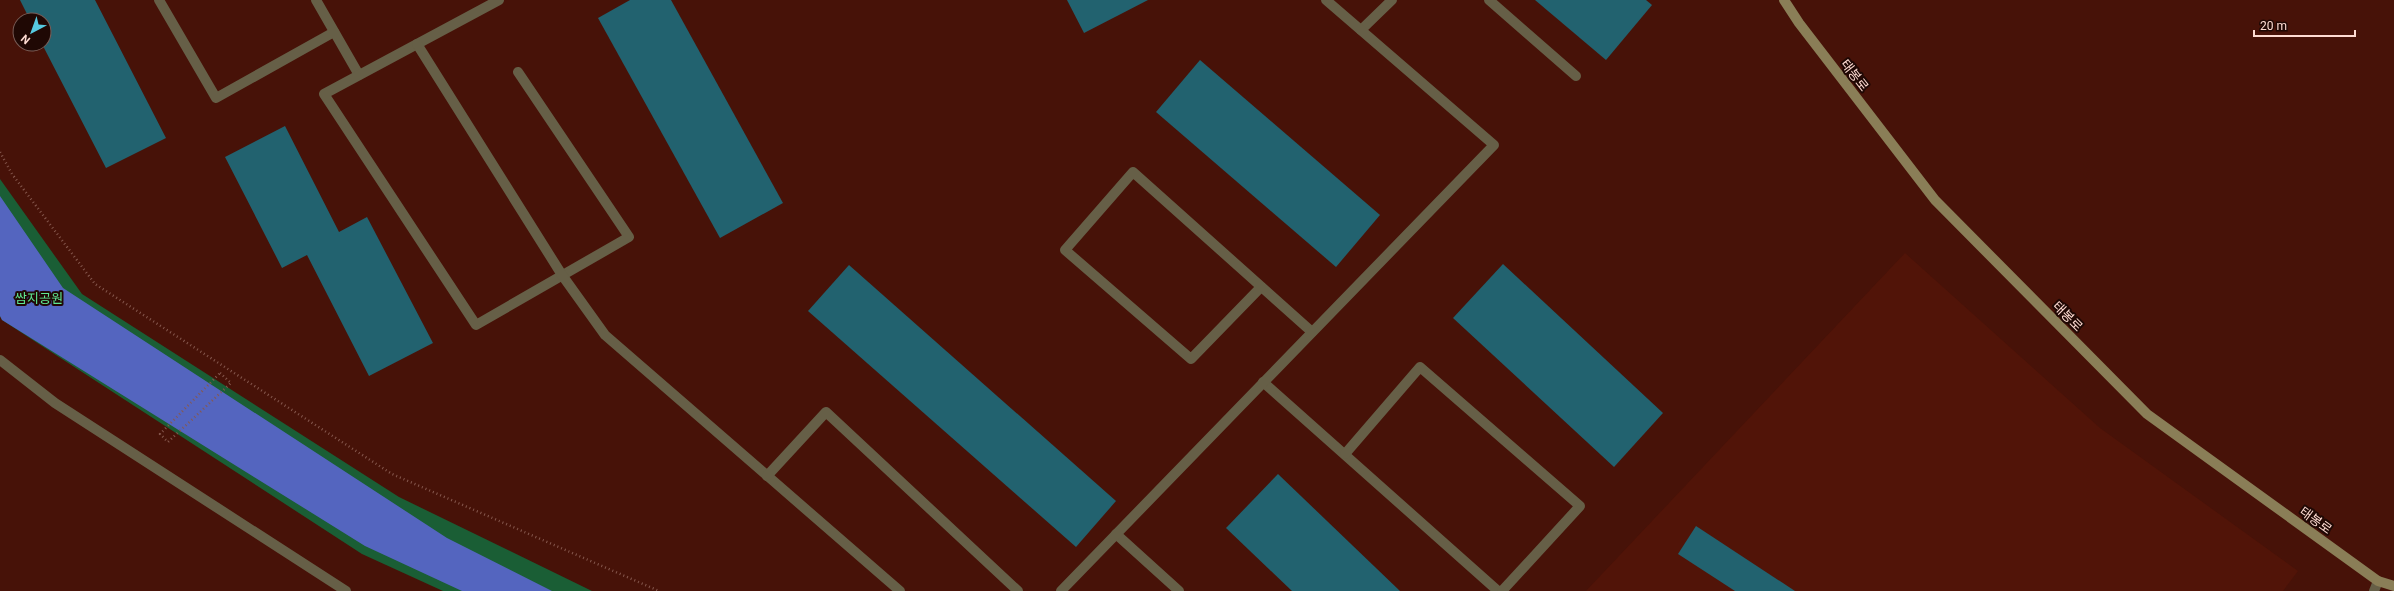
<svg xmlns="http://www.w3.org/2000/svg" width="2394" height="591" font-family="Roboto,'Noto Sans KR',sans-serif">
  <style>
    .built { fill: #511408 }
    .green { fill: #1a5e35 }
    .water { fill: #5465bf }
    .building { fill: #22626f }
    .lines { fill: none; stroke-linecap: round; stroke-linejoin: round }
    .path { stroke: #86584e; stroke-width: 2.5; stroke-dasharray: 1 3; stroke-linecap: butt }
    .service { stroke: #665f47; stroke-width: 10 }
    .tertiary { stroke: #665f47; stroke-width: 10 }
    .secondary { stroke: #8a7e57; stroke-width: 10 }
    .labels { text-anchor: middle; stroke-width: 4; stroke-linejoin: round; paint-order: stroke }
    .street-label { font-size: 13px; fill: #fedbd2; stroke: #1f0804 }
    .park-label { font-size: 13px; fill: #5fe892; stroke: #1f0804 }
  </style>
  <rect width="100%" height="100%" fill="#471208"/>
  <path class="built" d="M1905,253L2100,428L2298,571L2283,591H1586Z"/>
  <path class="green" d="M0,179L82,294L399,497L592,591H443L362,554L2,320L0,316Z"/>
  <path class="water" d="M0,196L63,288L447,538L552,591H462L365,546L2,320L0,316Z"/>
  <g class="building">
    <path d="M20,0H95L166,138L106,168L42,44L44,20H30Z"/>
    <path d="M630,0H671L783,203L720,238L598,18Z"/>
    <path d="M1067,0H1148L1084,33Z"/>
    <path d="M1535,0H1646L1652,5L1606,60Z"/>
    <path d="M1200,60L1380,215L1336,267L1156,112Z"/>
    <path d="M285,126L339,232L367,217L433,343L369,376L307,255L282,268L225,157Z"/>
    <path d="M1503,264L1663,413L1614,467L1453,318Z"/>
    <path d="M849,265L1116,501L1076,547L808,311Z"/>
    <path d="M1278,474L1400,591H1292L1226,528Z"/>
    <path d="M1696,526L1795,591H1735L1678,554Z"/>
  </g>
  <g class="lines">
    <g class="path">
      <path d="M0,152L12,174L95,284L392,474L659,591"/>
      <path d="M220,373L231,383L168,442L160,434Z"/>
    </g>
    <g class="service">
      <path d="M159,0L216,98L334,32"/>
      <path d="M316,0L359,75"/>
      <path d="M499,0L324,94L476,325L629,237L518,72"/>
      <path d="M1489,0L1576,76"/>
      <path d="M1361,30L1392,0"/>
      <path d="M417,44L562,275L605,335L900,591"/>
      <path d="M1261,287L1191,359L1065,250L1133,172L1312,332"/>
      <path d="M0,360L55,403L346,591"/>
      <path d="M1263,382L1498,591"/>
      <path d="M1345,454L1420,367L1580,506L1502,591"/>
      <path d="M767,476L826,412L1018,591"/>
      <path d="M1116,534L1179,591"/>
      <path d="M1061,591L1494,145L1326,0"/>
    </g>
    <path class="tertiary" d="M2374,591L2378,581"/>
    <path class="secondary" d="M1784,0L1799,23L1935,200L2147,414L2378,581L2394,586"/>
  </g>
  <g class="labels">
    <g class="street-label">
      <text transform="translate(1855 75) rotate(52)" y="5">태봉로</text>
      <text transform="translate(2068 316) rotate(45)" y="5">태봉로</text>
      <text transform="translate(2316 520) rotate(36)" y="5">태봉로</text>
    </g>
    <g class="park-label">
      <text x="39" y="303">쌈지공원</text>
    </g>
  </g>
  <g transform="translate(32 32) rotate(221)"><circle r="19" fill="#1f0804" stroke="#785c56"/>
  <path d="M0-3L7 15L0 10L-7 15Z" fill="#56c9e0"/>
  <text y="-6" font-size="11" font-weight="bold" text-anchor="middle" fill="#fedbd2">N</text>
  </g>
  <path d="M2254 30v6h101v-6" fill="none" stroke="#fedbd2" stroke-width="2"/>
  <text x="2260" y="30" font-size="12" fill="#fedbd2" stroke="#1f0804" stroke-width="3" paint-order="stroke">20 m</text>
</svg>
